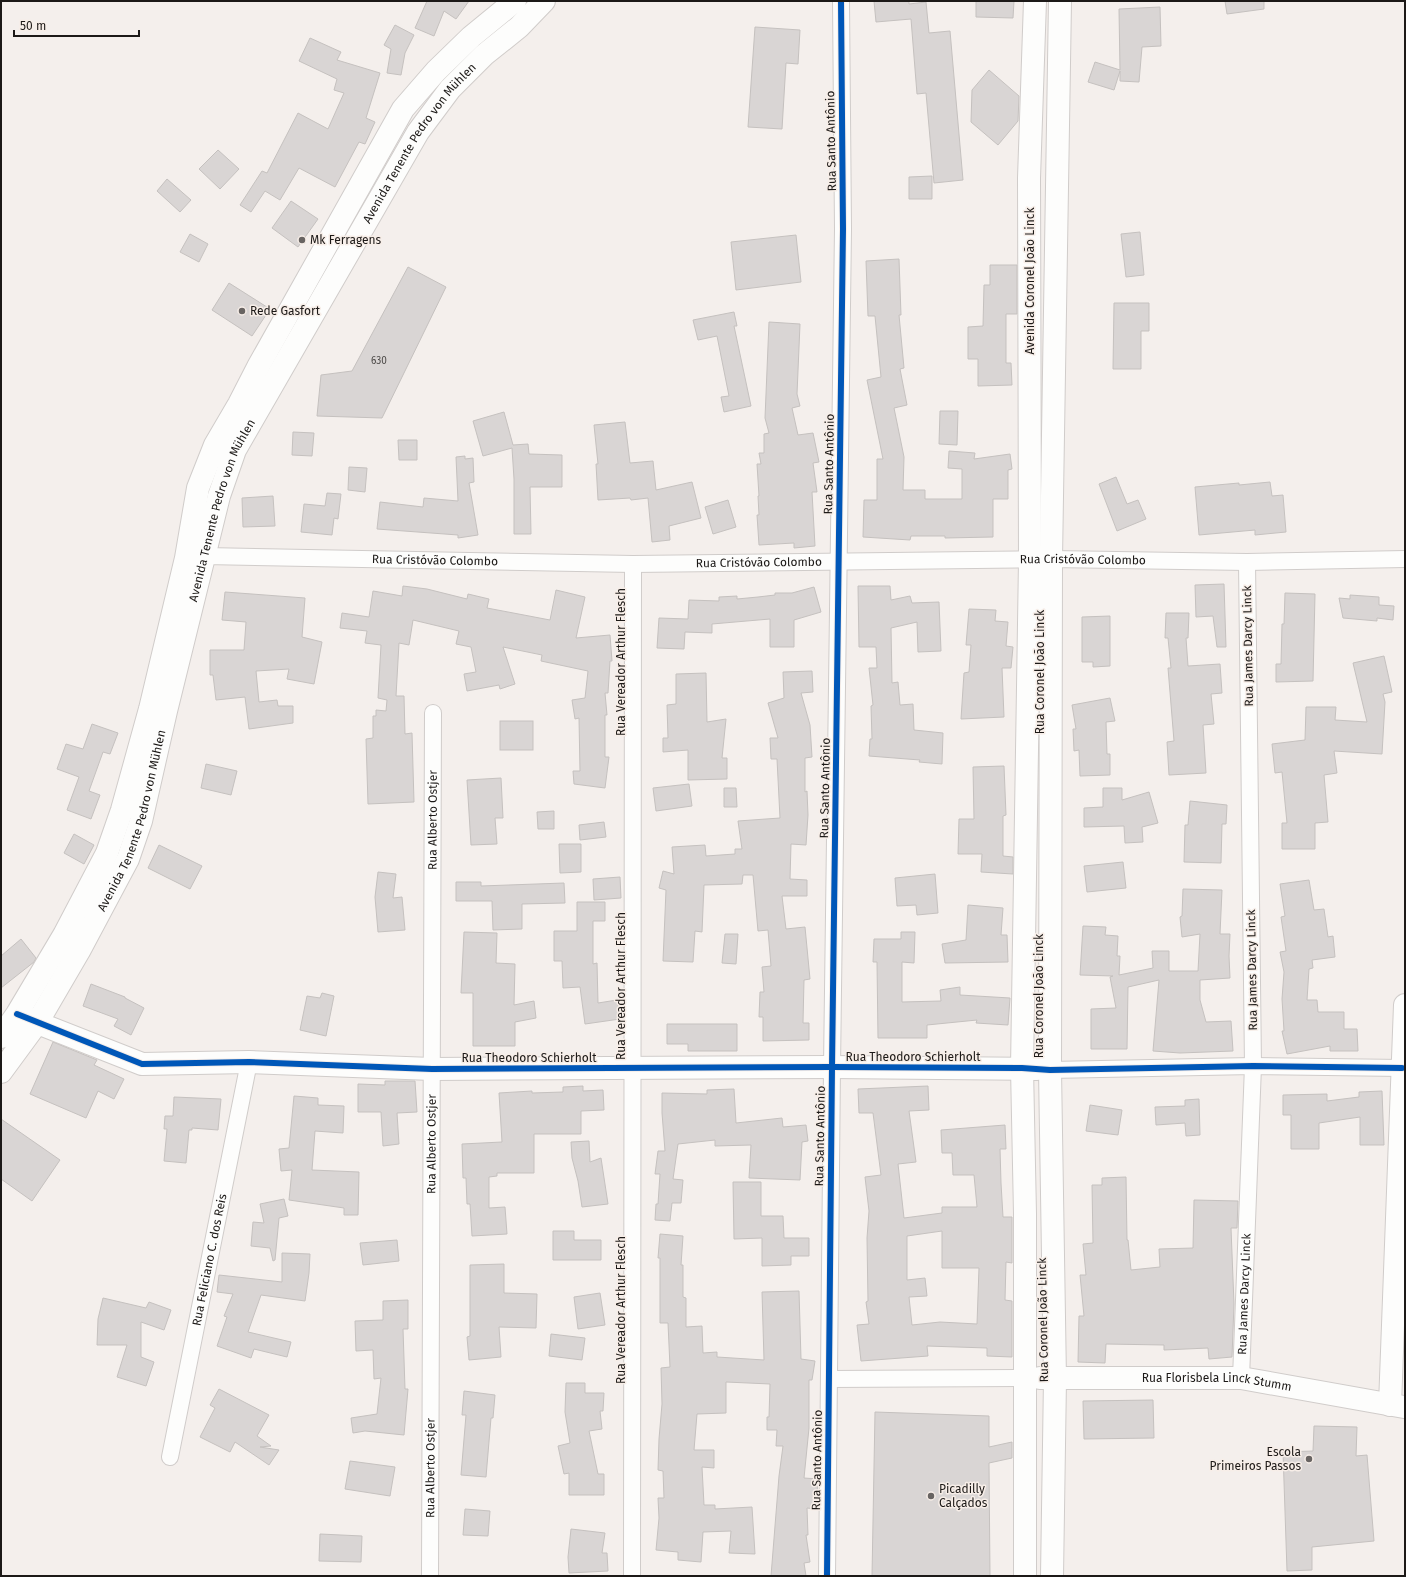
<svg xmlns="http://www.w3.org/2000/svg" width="1406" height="1577" font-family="'Fira Sans',sans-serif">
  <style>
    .building { fill: #d9d5d4; stroke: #c5c1bf; fill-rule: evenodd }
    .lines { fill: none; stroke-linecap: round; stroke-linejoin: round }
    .street-casing { stroke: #d0ccca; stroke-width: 18 }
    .secondary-casing { stroke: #d0ccca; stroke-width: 24 }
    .street { stroke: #fdfdfc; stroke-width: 16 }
    .secondary { stroke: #fdfdfc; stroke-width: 22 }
    .cycleway-casing { stroke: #f7eee8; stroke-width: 8 }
    .cycleway { stroke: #0057b8; stroke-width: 6 }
    .poi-dot { fill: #686462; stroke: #f7eee8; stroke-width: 1.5 }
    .labels { text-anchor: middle; stroke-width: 3; stroke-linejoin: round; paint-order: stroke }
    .number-label { font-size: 10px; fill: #4d4a48 }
    .street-label { font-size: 12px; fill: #1c1917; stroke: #f7eee8 }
    .poi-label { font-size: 12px; fill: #1c1917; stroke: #f7eee8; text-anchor: start }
  </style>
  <rect width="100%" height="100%" fill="#f4efec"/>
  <g class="building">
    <path d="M427,1H469L456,19L444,11L434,36L415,28Z"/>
    <path d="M874,1H909V4L926,2L929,33L950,31L963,180L934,183L926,93L917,94L911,19L876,22Z"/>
    <path d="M976,1H1014L1013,18L976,17Z"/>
    <path d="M1225,1H1264V9L1227,14Z"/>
    <path d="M1160,7L1161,46L1142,47L1139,82L1120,81V71L1114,90L1088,82L1095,62L1120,70L1119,9Z"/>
    <path d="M395,25L414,35L405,53L401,75L387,73L391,49L384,45Z"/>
    <path d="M755,27L800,30L798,64L786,63L782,129L748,127Z"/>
    <path d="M310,38L341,52L337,60L380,73L366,118L375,122L365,144L359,142L335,187L299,168L280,200L265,191L251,212L240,205L262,171L267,173L298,113L328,129L344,93L334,90L337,79L299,61Z"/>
    <path d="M989,70L1019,96L1018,121L998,145L971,122L972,90Z"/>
    <path d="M218,150L239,169L220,189L199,169Z"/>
    <path d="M932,176V199H909V177Z"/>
    <path d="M167,179L191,200L180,212L157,191Z"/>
    <path d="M291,201L318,219L298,247L272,228Z"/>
    <path d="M1140,232L1144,275L1126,277L1121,234Z"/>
    <path d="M190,234L208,244L199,262L180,252Z"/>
    <path d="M796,235L801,282L736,290L731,242Z"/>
    <path d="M899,259L901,315H899L904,368L900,369L907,405L894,408L904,457L903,490H925V499H962V469L948,468L949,451L975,453L974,459L1010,454L1012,469L1008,470V499H993V537L945,538V536H911L910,540L863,537L864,500H877V459H883L867,380L881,377L875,316H868L866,261Z"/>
    <path d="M990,265H1017V314H1006V363H1011L1012,385L978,386V359H968V327L983,326L984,285H990Z"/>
    <path d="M408,267L446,287L382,418L317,416L321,375L352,371Z"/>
    <path d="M229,283L270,309L252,336L212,310Z"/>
    <path d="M1114,303H1149V331H1141V369H1113Z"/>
    <path d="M734,312L737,326H734L751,406L724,412L721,397L729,396L717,336L698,340L693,320Z"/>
    <path d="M769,322L800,324L797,394L800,406L792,408L798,435L813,433L819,462L813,463L817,492H812L815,546L794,548V543L759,545L757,515H759L758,496H759L757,464H761L759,453H764V434L769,433L765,418Z"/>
    <path d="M940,411H958L957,445L939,444Z"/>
    <path d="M504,412L513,445L528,444L529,454L562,455V487H530L531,534H514V479L512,448L483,456L473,421Z"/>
    <path d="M625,422L630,463L653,461L656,490L692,482L701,518L669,526L670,540L652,542L648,498L631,500L630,498L598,500L596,464H598L594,425Z"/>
    <path d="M293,432L314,433L312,456L292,455Z"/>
    <path d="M398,440H417V460H399Z"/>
    <path d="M465,456V459L473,458L474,482L469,483L478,535L458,538V535L377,529L380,502L423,507L424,498L458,501L456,457Z"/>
    <path d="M349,467L367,468L365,492L348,490Z"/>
    <path d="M1116,477L1127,504L1138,500L1146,519L1117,531L1099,484Z"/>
    <path d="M1270,482L1272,496L1283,495L1286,532L1255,535V530L1199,535L1195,487L1239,483V485Z"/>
    <path d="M327,493L341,494L338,519L334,518L332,535L301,532L304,504L325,506Z"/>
    <path d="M273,496L275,526L243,527L242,498Z"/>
    <path d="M728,500L736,527L713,534L705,507Z"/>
    <path d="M1224,584L1226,647H1217L1213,616L1196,617L1195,585Z"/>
    <path d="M403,586L427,589L467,599L468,594L489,599L487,608L550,620L556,590L585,597L576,638L610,635L612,661H610L608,693H605L607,715H605V757H609L605,788L574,784L573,771H580L579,718L575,719L572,700L585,698L588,671L541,661L542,655L503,647L515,684L500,689L499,685L467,691L464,674L476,672L471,647L456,644L459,631L413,620L409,645L399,643L396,696H404L405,734L412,733L414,802L368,804L366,739L373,738V716H376V710L386,711L387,700L378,698L381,645L365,643L367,631L340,628L342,613L369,617L373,591L402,596Z"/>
    <path d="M858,586H890L891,600L910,596L912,603L939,602L941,651L918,652L917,622L891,628L892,683L898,682L900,705L913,704L914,730L943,733L942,764L919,762L920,760L869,756L870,739H872L871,706L873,705L869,668H877L876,647H859Z"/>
    <path d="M814,587L821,612L794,620V647H770V619L712,624V633L685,632L684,649L657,648L659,618L688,619L689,600L719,601V597L737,596V599L758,597L775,595V593H792Z"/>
    <path d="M225,592L305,598L302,637L322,642L314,684L287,679L289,669L256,671L259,702L277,700L278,706H293V723L249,729L245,697L216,700L213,675H210V650H244L246,622L222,620Z"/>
    <path d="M1285,593L1315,594L1313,681L1276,682V664H1281L1282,624H1284Z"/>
    <path d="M1350,595L1379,597V605L1394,606L1393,620L1377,618V621L1343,618L1339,598L1350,599Z"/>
    <path d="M969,609L996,610L995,621L1008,622L1006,646L1013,647L1011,668H1002L1004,717L961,719L964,673L969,672L971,645H966Z"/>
    <path d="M1166,613H1189L1188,638H1186L1188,666L1220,664L1222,693L1211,694L1214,724L1203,725L1206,773L1169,775L1167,742L1174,741L1168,668H1171L1168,638H1165Z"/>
    <path d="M1110,616V666L1093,667V662H1082V617Z"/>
    <path d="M1384,656L1392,692L1383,694L1385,702L1382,754L1334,751L1337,773L1324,775L1328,822L1315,823V849H1282V823H1287L1282,772L1275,773L1272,744L1305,740L1306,707H1336L1335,720L1367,722L1353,663Z"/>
    <path d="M812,671L813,692L801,693L810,725L812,757L805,758V792L807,791L808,815L806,845L791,844L790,879L807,880V896H782L786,929L805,927L810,979L804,980L803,1023H809V1040L763,1041V1017H759L760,992H764L762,967L771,966L768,930L758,931L753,875H743L742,884L704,885L702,932L695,931L693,962L663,961L666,890L659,888L663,871L674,874L672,847L705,845L706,856L735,854V849H742L738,821L780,818L777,759H771L770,738H778L768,703L784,698L783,672Z"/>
    <path d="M706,673L707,722L726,719L722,758H727V779L688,780V750L663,752V738H668L667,705L676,704V674Z"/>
    <path d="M1110,698L1115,721L1106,722L1107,754H1110V775L1080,776L1079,750L1074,751L1073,729H1076L1072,705Z"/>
    <rect x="500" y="721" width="33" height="29"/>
    <path d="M92,724L118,733L110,754L103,752L89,791L100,795L91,819L67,810L79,777L57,769L66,744L83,749Z"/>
    <path d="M206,764L237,771L231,795L201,788Z"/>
    <path d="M1004,766L1006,815L1003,816V856L1013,857V874L981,872L982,854H958L959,819H974L973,767Z"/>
    <path d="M501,778L503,818H495L497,844L471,845L467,780Z"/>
    <path d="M689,784L692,806L656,811L653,788Z"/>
    <path d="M724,788H736L737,807H724Z"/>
    <path d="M1103,788H1122V800L1149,792L1158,823L1142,827L1143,842L1125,843L1124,826L1084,827V808L1103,807Z"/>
    <path d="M1190,801L1227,805L1226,824H1222L1221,863L1184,862L1185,825H1188Z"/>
    <path d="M554,811V829H538L537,812Z"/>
    <path d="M604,822L606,837L580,840L579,825Z"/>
    <path d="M74,834L94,845L84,864L64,853Z"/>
    <path d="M559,844H581V872L560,873Z"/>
    <path d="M159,845L202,866L190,889L148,868Z"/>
    <path d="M1123,862L1126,888L1087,892L1084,866Z"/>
    <path d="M378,872L396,874L393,898L402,897L405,930L378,932L375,897Z"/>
    <path d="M935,874L938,913L917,915L916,905L897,906L895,878Z"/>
    <path d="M620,877L621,898L594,900L593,879Z"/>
    <path d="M1309,880L1314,910L1324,909L1328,937L1333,936L1335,957L1312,960L1313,968L1309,969L1307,1000H1317L1318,1012H1344V1029H1357L1358,1051H1330V1046L1287,1054L1282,1031H1284L1282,999L1284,972L1280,952L1286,951L1281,917L1285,916L1280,884Z"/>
    <path d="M456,882H481V886L564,883L565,903L522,904V929L493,930L492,901H456Z"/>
    <path d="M1183,889L1222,890L1220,934H1230L1229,956L1230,978L1200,980V1000L1206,1022L1231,1021L1233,1051L1180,1053L1153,1051L1159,980L1128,987L1127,1049H1091V1009L1116,1008L1110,977L1113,976L1080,975L1083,926L1106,927L1105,935L1118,936L1117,956H1120L1119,975L1153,968L1152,951H1169V971H1198L1200,934L1182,937L1180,917L1182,916Z"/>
    <path d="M577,902H605V921H593V964L597,963L598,1003L617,1000L620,1019L585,1024L580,987L563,988L562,961H554V931H577Z"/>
    <path d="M968,905L1003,908L1001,935H1007L1008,962L945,963L942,944L966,940Z"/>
    <path d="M464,932L497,933L496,963L515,964L514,1005L534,1001L536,1018L515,1022V1046H473V993H461Z"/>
    <path d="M901,932H915L914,963L902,962V1002L941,1001L940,990L960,987V995L1010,998L1008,1025L976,1023L977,1020L927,1025V1038H878L877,962H873L874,939H901Z"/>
    <path d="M725,934H738L736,964L722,963Z"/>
    <path d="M21,939L36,958L34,962L1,988V956Z"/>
    <path d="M91,984L125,997V998L144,1008L131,1035L114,1026L118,1019L83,1006Z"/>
    <path d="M322,993L334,996L326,1036L300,1030L307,996L320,998Z"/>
    <path d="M667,1024H737V1051H688V1044H667Z"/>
    <path d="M53,1042L97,1060L94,1065L124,1079L114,1099L98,1091L86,1118L30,1094Z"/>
    <path d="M385,1081H415L417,1112L397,1113L399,1144L383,1146L381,1112H358V1084L385,1085Z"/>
    <path d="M583,1086V1091L603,1090L604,1110L581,1111V1134H534V1173H497V1176L489,1177V1208L505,1207L507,1234L472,1236L470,1204H467L466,1178H463L462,1144L502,1142L499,1093L532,1091V1093L563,1092V1087Z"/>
    <path d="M928,1086L929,1110L909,1111L916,1162L898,1164L904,1218L942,1213V1207H977L974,1175H953L952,1153H942L941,1130L1005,1125L1006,1149H1000L1001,1183L1003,1217H1012V1263L1006,1262L1005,1300L1012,1301V1357L987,1356V1348L927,1346L928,1356L861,1361L857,1325L869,1324L866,1302L868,1301L867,1238L869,1211L865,1177L881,1175L873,1113H859L858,1089ZM942,1231V1268H979L977,1324L940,1322L912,1325L909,1297L927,1296L925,1278L907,1280V1236Z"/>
    <path d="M734,1089L736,1123L782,1118L783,1127L806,1125L808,1141L802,1142L800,1180L749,1178L751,1145L715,1146V1140L678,1144L673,1179L683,1180L681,1203H672L670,1221L655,1220L656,1204H658L660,1174H655L658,1151H665L662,1113V1093L707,1094V1090Z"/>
    <path d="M1382,1091L1384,1145H1360V1117L1319,1123V1149H1291V1115H1283V1095L1327,1094V1101L1359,1097V1092Z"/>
    <path d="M294,1096L318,1098V1105L344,1106L343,1133L315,1131L312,1170L359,1172L358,1215H344V1208L289,1200L292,1170L281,1171L279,1149L289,1148Z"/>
    <path d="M174,1097L221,1099L218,1130L192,1128V1130H189L186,1163L164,1161L167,1129H164L165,1116H173Z"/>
    <path d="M1199,1099L1200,1135L1186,1136L1185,1123L1156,1125L1155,1107L1185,1106V1100Z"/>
    <path d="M1090,1105L1122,1110L1118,1135L1086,1131Z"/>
    <path d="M1,1119L60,1160L32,1201L1,1179Z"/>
    <path d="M589,1141L590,1162L601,1158L608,1204L582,1207L578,1181L572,1158L571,1142Z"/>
    <path d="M1126,1177L1127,1240H1128L1131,1270L1160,1267L1159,1249L1193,1248L1194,1200L1238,1201L1237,1228H1231L1234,1304L1232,1357L1209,1359L1208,1348L1164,1350V1345L1106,1344L1105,1363L1078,1362L1079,1316H1084L1080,1275H1086L1083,1244L1093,1243L1092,1185H1102V1178Z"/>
    <path d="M733,1182H761V1216H783L784,1238H809V1256H791V1265L762,1266V1238L734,1239Z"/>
    <path d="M284,1199L288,1216L279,1218L275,1260L273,1261L270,1248L251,1246L253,1222L264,1223L260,1204Z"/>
    <path d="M553,1231H574V1240H601V1260H553Z"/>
    <path d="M660,1234L683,1236L681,1265H683V1297L686,1298V1327L702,1326L703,1353L717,1352V1357L764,1360L762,1292L799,1291L801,1359L815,1361L812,1380H809V1428L804,1478L818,1479L816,1509L807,1508L808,1535H806L810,1562L804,1563L806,1576H771L779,1476L783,1446H776L777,1430H767V1417H769L770,1384L726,1382V1413L697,1414L694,1450H714V1468L702,1467L704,1505H715V1509L752,1507L755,1554L729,1553L731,1531L703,1532L701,1562L678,1560V1552L656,1550L659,1518L658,1498H664L663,1471L658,1470L659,1439L662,1404L661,1368L670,1367L668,1323H660V1258H658Z"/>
    <path d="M397,1240L399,1261L363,1265L360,1243Z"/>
    <path d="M282,1253L310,1254L309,1273L305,1301L261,1295L248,1332L291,1342L287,1357L254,1349L251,1358L217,1346L227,1317L224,1316L233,1294L217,1292L219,1275L282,1282Z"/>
    <path d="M504,1264V1293L537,1294L536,1328L499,1327L501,1357L469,1360L467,1337L470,1336V1265Z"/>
    <path d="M600,1293L605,1325L578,1329L574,1297Z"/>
    <path d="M103,1298L146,1308L149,1302L171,1310L164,1330L141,1322V1357L154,1362L146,1386L117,1377L127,1345H97L98,1319Z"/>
    <path d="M408,1300V1329H403L405,1389H408L404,1435L365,1431L353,1433L351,1418L377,1414L381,1378L374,1379L373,1350L356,1351L355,1321L383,1320V1301Z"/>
    <path d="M551,1334L585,1338L582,1360L549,1356Z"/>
    <path d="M566,1383H585V1393H604L603,1411H600L602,1429L589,1431L598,1474H604V1495H569V1473L564,1474L558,1446L570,1443L565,1412Z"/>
    <path d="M219,1389L269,1415L257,1436L271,1446L260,1447L279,1450L269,1465L235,1442L230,1452L200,1437L215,1408L210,1405Z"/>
    <path d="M464,1391L495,1395L493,1418H491L486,1477L461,1475L466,1415H462Z"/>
    <path d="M1153,1400L1154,1438L1084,1439L1083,1401Z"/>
    <path d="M875,1412L989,1416V1447L1012,1442V1458L989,1463L990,1576H872Z"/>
    <path d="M1314,1426L1357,1427L1356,1456L1367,1455L1374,1541L1312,1547V1570L1287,1571L1283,1452L1313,1451Z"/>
    <path d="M350,1461L395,1467L390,1496L345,1489Z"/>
    <path d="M465,1509L490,1511L488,1536L463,1535Z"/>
    <path d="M571,1529L605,1533L602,1553H607L608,1571L569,1573L568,1557Z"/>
    <path d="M320,1534L362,1536L361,1562L319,1561Z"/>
  </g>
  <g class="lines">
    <g class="street-casing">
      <g id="street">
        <path id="s1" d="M195,557L205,556L633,564L1051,559L1247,562L1405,559"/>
        <path d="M1050,1070L1253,1066L1402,1068"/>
        <path id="s2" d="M1241,1378L1253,1066L1247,562"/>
        <path d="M829,1379L1026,1378"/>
        <path id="s3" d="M170,1457L249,1062"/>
        <path id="s4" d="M430,1576L433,713"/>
        <path d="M632,1576L633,564"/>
        <path d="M827,1576L832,1067L843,229L841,1"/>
      </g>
    </g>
    <g class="secondary-casing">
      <g id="secondary">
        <path d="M25,1018L142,1064L249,1062L432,1069L832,1067L1037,1069"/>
        <path d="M1,1037L17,1014L64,935L107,853L122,810L150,709L186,558L198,488L215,445L239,404L258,367L403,109L436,71L471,37L515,1"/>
        <path id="s5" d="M1,1072L37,1023L79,951L128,859L141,821L166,711L219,496L235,450L418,132L450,89L484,55L519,27L544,1"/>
        <path id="s6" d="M1040,1378H1241L1404,1407"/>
        <path d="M1390,1405L1405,1005"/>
        <path d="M1025,1576V1214L1022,1068L1030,560L1029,178L1035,1"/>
        <path d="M1052,1576L1055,1379L1050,1070L1051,559L1060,1"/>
      </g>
    </g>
    <use href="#street" class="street"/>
    <use href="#secondary" class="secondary"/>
    <g class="cycleway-casing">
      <g id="cycleway">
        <path d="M17,1014L142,1064L249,1062L432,1069L832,1067L1022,1068L1050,1070L1253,1066L1402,1068"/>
        <path d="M827,1576L832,1067L843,229L841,1"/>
      </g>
    </g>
    <use href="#cycleway" class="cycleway"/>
  </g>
  <g class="poi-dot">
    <circle cx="302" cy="240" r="4"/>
    <circle cx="242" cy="311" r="4"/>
    <circle cx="1309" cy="1459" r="4"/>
    <circle cx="931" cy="1496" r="4"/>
  </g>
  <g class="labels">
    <g class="number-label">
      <text x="379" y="364">630</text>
    </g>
    <g class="street-label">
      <text transform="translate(831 141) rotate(-91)" y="4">Rua Santo Antônio</text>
      <text dy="4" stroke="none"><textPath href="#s5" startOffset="1030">Avenida Tenente Pedro von Mühlen</textPath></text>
      <text transform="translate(1030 281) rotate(-90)" y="4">Avenida Coronel João Linck</text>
      <text transform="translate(829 464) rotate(-89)" y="4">Rua Santo Antônio</text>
      <text dy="4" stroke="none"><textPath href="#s5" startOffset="610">Avenida Tenente Pedro von Mühlen</textPath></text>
      <text dy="4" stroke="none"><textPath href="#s1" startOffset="240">Rua Cristóvão Colombo</textPath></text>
      <text dy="4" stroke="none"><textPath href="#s1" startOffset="888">Rua Cristóvão Colombo</textPath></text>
      <text dy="4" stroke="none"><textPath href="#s1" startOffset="564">Rua Cristóvão Colombo</textPath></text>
      <text transform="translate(1248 646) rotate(-91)" y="4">Rua James Darcy Linck</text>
      <text transform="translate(621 662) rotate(-90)" y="4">Rua Vereador Arthur Flesch</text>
      <text transform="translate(1040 672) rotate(-90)" y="4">Rua Coronel João Linck</text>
      <text transform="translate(825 788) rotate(-89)" y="4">Rua Santo Antônio</text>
      <text dy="4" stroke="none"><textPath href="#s5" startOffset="286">Avenida Tenente Pedro von Mühlen</textPath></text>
      <text dy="4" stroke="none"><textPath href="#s4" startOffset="756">Rua Alberto Ostjer</textPath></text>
      <text transform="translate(1252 970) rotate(-91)" y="4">Rua James Darcy Linck</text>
      <text transform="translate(621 986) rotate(-90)" y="4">Rua Vereador Arthur Flesch</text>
      <text transform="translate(1039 996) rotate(-90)" y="4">Rua Coronel João Linck</text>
      <text x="913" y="1061">Rua Theodoro Schierholt</text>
      <text x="529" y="1062">Rua Theodoro Schierholt</text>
      <text transform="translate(820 1136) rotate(-89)" y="4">Rua Santo Antônio</text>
      <text dy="4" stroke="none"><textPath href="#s4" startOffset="432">Rua Alberto Ostjer</textPath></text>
      <text dy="4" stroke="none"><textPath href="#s3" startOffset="201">Rua Feliciano C. dos Reis</textPath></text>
      <text dy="4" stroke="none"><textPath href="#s2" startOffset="84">Rua James Darcy Linck</textPath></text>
      <text transform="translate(621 1310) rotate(-90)" y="4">Rua Vereador Arthur Flesch</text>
      <text transform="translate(1043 1320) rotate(-91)" y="4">Rua Coronel João Linck</text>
      <text dy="4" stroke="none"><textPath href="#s6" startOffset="177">Rua Florisbela Linck Stumm</textPath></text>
      <text transform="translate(817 1460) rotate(-89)" y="4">Rua Santo Antônio</text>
      <text dy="4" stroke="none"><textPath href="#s4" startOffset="108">Rua Alberto Ostjer</textPath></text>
    </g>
    <g class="poi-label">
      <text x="310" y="244">Mk Ferragens</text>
      <text x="250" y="315">Rede Gasfort</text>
      <text x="1301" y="1456" text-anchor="end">Escola<tspan x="1301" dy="14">Primeiros Passos</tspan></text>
      <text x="939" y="1493">Picadilly<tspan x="939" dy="14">Calçados</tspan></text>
    </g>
  </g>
  <rect width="1406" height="1577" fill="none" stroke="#1c1917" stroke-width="4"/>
  <path d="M14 30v6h125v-6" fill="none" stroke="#1c1917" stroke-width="2"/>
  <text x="20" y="30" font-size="12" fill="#1c1917" stroke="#f7eee8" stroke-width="3" paint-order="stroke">50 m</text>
</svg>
